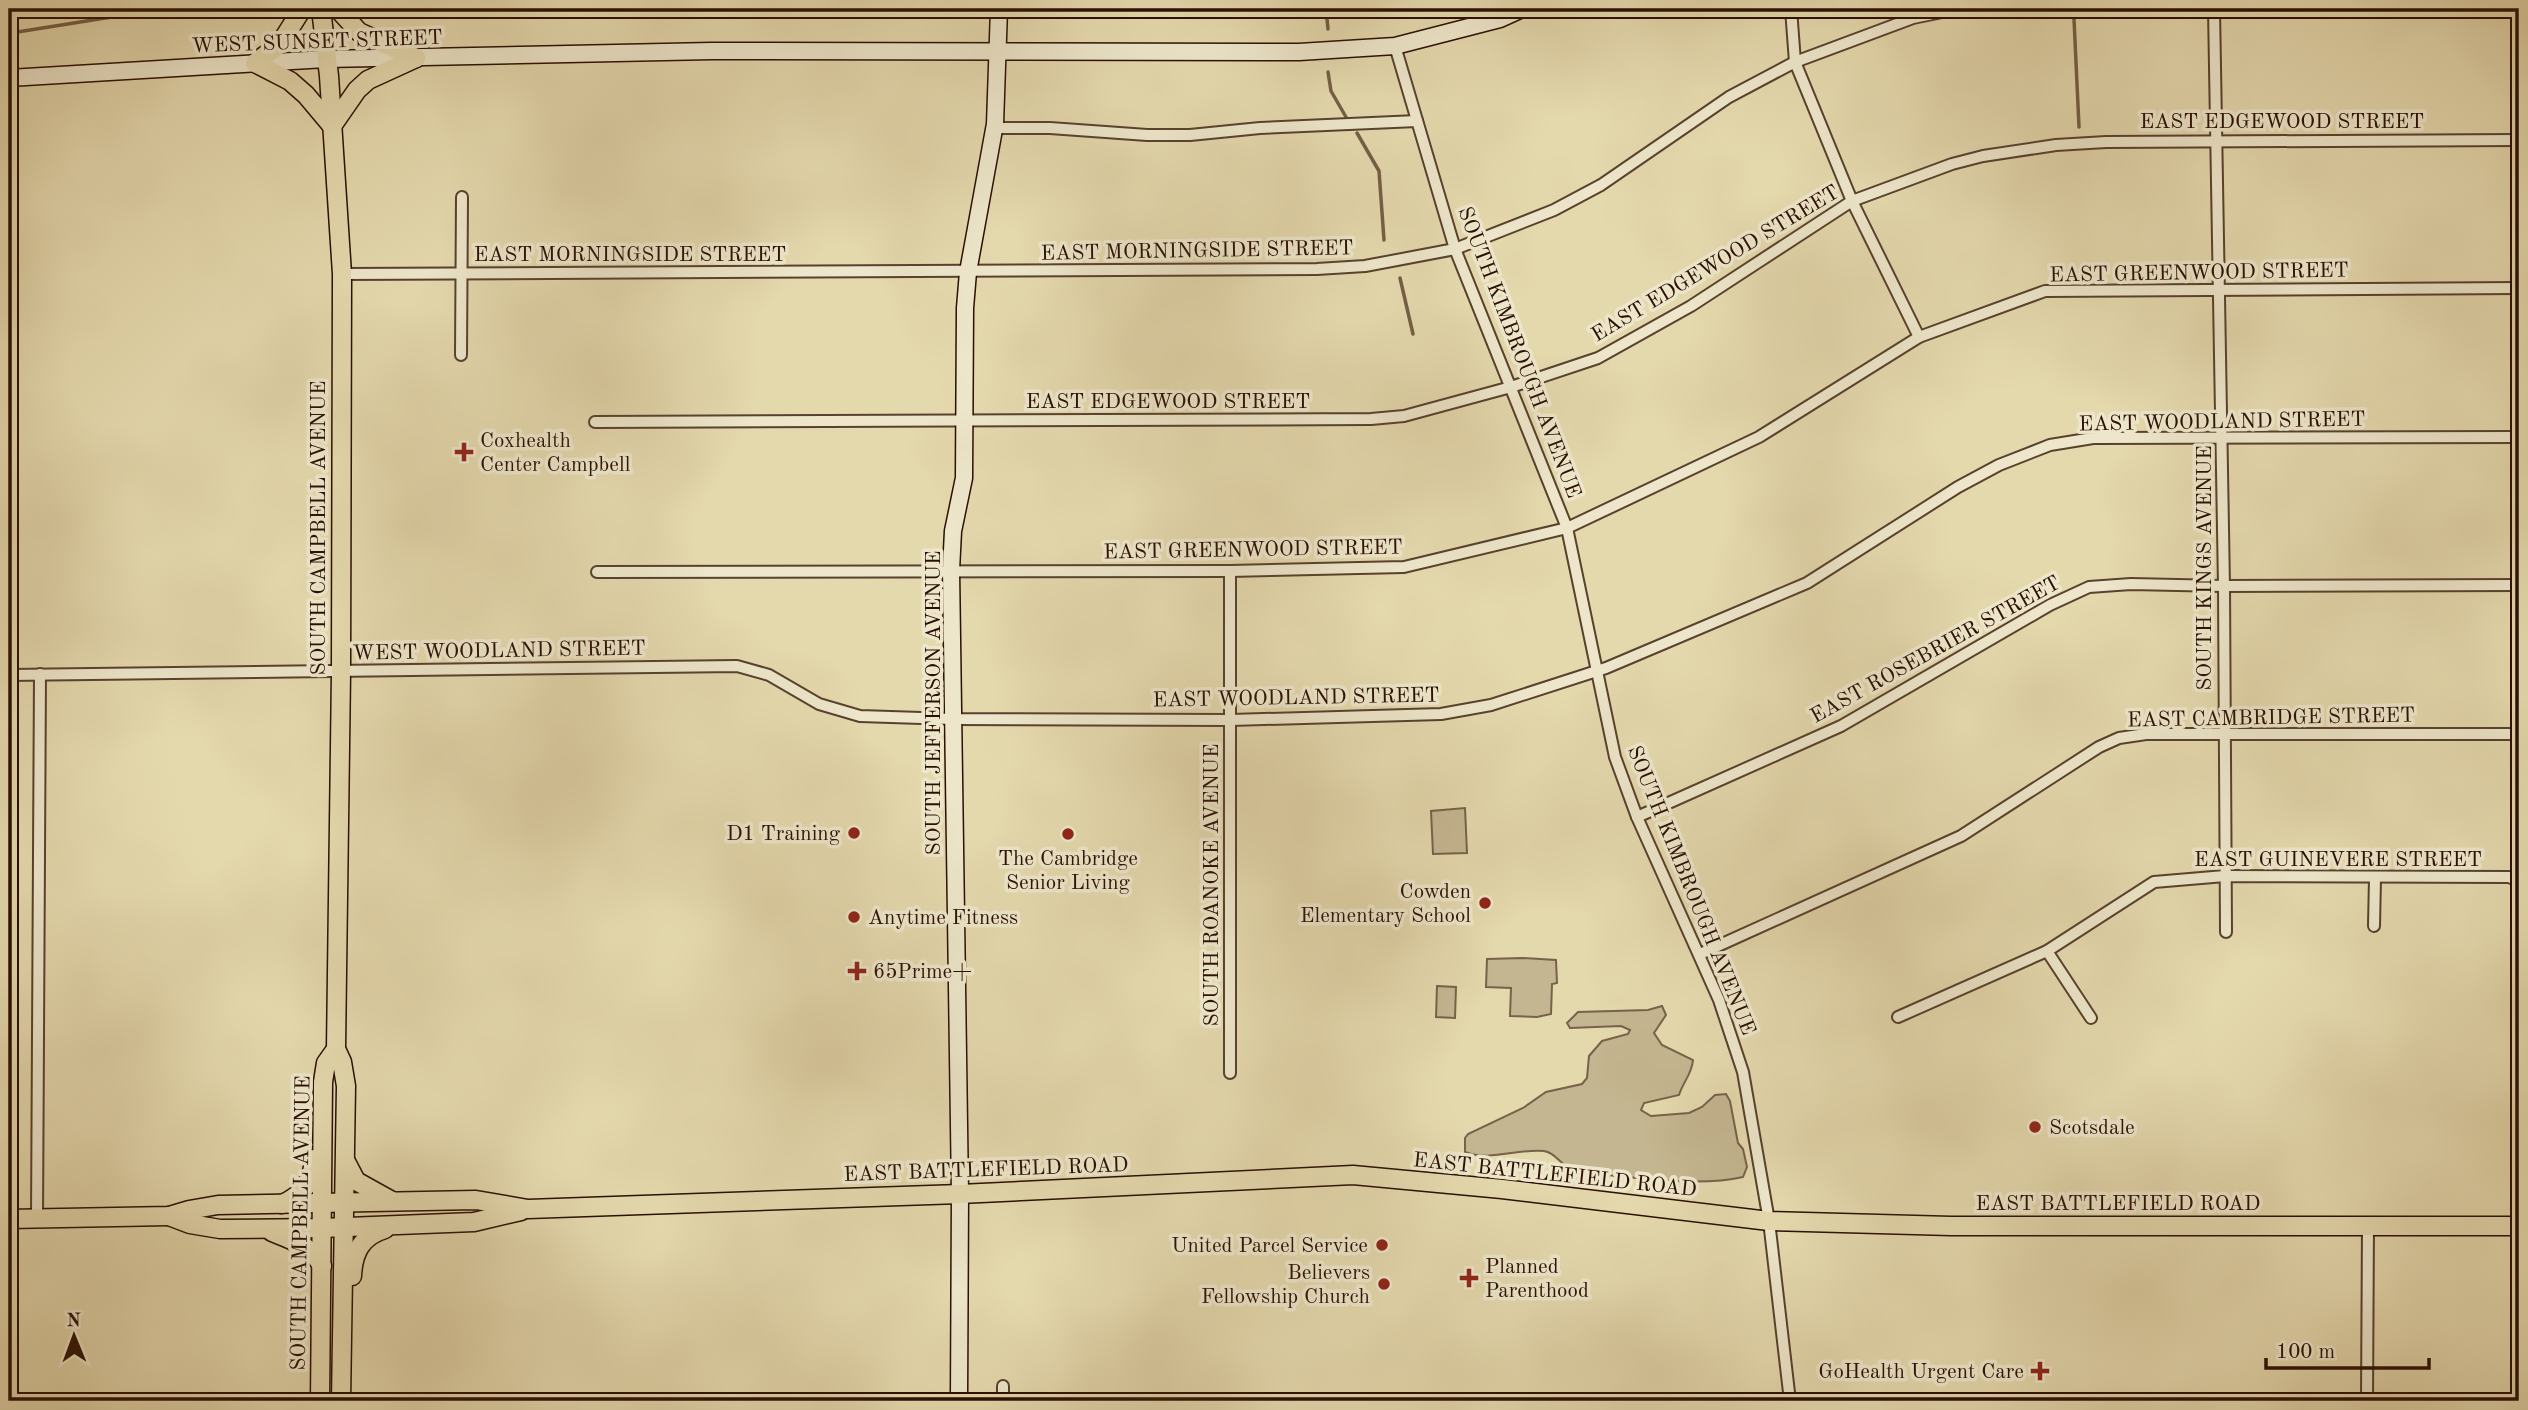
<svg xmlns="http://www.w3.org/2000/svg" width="2528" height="1410" font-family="'Old Standard TT',serif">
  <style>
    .green { fill: #c4b690; stroke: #77624a; stroke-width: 2 }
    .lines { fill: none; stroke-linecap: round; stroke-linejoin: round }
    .stream { stroke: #745f46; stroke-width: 3.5 }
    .street-casing { stroke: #58412e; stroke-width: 14 }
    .secondary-casing { stroke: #2a0f03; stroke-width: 19 }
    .primary-casing { stroke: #2a0f03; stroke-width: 21 }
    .street { stroke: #ede6ca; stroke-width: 10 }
    .secondary { stroke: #ede6ca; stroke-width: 16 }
    .primary { stroke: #e4d8ad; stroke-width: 18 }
    .poi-dot { fill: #8f2418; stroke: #ede6ca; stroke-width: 2.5 }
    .labels { text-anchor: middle; stroke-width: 7; stroke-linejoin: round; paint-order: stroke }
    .street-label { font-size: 21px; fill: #2a0f03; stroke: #ede6ca }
    .poi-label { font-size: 21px; fill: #2a0f03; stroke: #ede6ca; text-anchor: start }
  </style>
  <rect width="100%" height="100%" fill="#e4d8ad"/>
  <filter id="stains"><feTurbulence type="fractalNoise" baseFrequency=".00286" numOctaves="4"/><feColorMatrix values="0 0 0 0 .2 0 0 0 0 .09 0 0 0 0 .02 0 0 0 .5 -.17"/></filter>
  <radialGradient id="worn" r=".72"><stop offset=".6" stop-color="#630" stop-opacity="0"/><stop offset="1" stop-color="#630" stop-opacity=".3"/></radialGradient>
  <g class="green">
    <path d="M1465,808L1467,853L1433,854L1431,811Z"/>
    <path d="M1523,958L1556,960L1557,983L1552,984L1551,1014L1537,1017L1510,1016L1511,988L1486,987L1487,959Z"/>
    <path d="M1437,986L1456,987L1455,1018L1436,1017Z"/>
    <path d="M1662,1006L1666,1015L1654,1033L1662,1045L1693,1060C1692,1074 1683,1082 1679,1095L1644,1103L1641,1110L1651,1116L1689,1113L1702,1107L1715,1095L1726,1094L1730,1101L1738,1143L1743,1149L1747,1167L1743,1177C1694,1188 1632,1176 1582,1173C1577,1171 1571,1170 1567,1167C1558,1161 1555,1153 1544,1151C1519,1148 1489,1162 1465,1152V1138L1468,1134L1523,1108L1546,1092L1582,1084L1587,1078L1589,1056L1602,1041L1628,1034L1630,1030L1621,1026L1570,1028L1567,1023L1578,1012L1648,1010Z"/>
  </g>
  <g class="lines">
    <g class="stream">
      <path d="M365,9H368"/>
      <path d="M692,9C725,12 759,18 792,9"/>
      <path d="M1326,9L1328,29"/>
      <path d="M2074,19L2079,127"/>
      <path d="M11,33L118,16L240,13"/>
      <path d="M1328,72L1331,91L1346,117"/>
      <path d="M1357,133L1379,171L1384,240"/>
      <path d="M1400,278L1413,334"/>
    </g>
    <g class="street-casing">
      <g id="street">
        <path d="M1791,9L1795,62L1852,201L1919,337"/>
        <path d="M2214,9L2224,586L2226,932"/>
        <path d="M1395,46L1455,249L1567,528L1615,757L1637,817L1719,1000L1743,1072L1769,1221L1790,1401"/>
        <path d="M995,128H1050L1147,135H1190L1260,128L1417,121"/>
        <path d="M342,274L1317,269L1365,266L1455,249L1554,210L1601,185L1729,97L1795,62L1913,18L1957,9"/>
        <path d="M461,355L462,197"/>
        <path d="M595,422L1371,419L1404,416L1511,387L1598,358L1691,306L1852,201L1952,164L1983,156L2056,145L2106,142L2519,140"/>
        <path d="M1230,571V1073"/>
        <path d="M597,572L1230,571L1404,567L1567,528L1759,437L1919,337L2045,291L2519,288"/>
        <path d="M9,675L737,666L769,675L819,704L860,716L952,719L1231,720L1441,714L1491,705L1606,668L1807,583L1958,487L1999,465L2050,445L2093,438L2519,437"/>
        <path d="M1637,817L1841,726L2050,605L2089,587L2131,584L2224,586L2519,585"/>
        <path d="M2374,926L2375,878"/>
        <path d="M2047,951L2091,1018"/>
        <path d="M1700,954L1961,836L2099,747L2119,738L2146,734H2519"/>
        <path d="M1898,1017L2047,951L2154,882L2225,876L2509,877L2519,881"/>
        <path d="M37,1219L40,674"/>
        <path d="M1003,1386V1401"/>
        <path d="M2367,1401L2368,1225"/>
      </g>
    </g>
    <g class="secondary-casing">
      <g id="secondary">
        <path d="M9,78L326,59L712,51L1299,52L1395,46L1500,19L1522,9"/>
        <path d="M959,1401L960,1194L951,570L953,531L964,478L965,308L968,272L995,124L999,9"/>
      </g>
    </g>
    <g class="primary-casing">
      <g id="primary">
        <path d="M302,9L280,44L255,63L290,81L306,95L332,126L357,90L368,80L416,58"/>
        <path d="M321,9L329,76L342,274L341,672L336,1049L342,1062L346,1086L341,1401"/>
        <path d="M338,9L359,32L416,58"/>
        <path d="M346,1162L356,1181L392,1201"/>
        <path d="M282,1204C302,1196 313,1181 314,1159"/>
        <path d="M169,1216L190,1224L220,1229L322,1228L474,1222L521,1211"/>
        <path d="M9,1219L169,1216L189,1210L218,1205L476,1200L528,1209L585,1207L960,1194L1353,1175L1502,1189L1769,1221L1951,1226H2519"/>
        <path d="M272,1232C292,1240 312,1246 322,1266"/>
        <path d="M352,1276C353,1253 361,1236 385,1229"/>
        <path d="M320,1401L323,1082L326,1063L336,1049"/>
      </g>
    </g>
    <use href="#street" class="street"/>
    <use href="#secondary" class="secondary"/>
    <use href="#primary" class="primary"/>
  </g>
  <g class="poi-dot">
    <path d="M460.5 441.5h7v7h7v7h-7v7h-7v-7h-7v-7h7z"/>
    <circle cx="854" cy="833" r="7"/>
    <circle cx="1068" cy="834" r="7"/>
    <circle cx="1485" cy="903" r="7"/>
    <circle cx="854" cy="917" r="7"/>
    <path d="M853.5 960.5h7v7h7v7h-7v7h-7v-7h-7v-7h7z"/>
    <circle cx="2035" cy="1127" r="7"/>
    <circle cx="1382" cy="1245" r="7"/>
    <path d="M1465.5 1267.5h7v7h7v7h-7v7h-7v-7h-7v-7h7z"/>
    <circle cx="1384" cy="1284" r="7"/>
    <path d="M2036.5 1360.5h7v7h7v7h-7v7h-7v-7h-7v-7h7z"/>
  </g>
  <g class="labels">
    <g class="street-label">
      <text transform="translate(317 41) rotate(-2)" y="7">WEST SUNSET STREET</text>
      <text x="2282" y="128">EAST EDGEWOOD STREET</text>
      <text transform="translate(1197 250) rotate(-1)" y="7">EAST MORNINGSIDE STREET</text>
      <text x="630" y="261">EAST MORNINGSIDE STREET</text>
      <text transform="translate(1715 263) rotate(-31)" y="7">EAST EDGEWOOD STREET</text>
      <text transform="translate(2199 272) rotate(-1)" y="7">EAST GREENWOOD STREET</text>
      <text transform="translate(1520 352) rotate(69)" y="7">SOUTH KIMBROUGH AVENUE</text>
      <text x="1168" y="408">EAST EDGEWOOD STREET</text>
      <text transform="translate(2222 421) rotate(-1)" y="7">EAST WOODLAND STREET</text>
      <text transform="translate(318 528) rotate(-90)" y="7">SOUTH CAMPBELL AVENUE</text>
      <text transform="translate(1253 549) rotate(-1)" y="7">EAST GREENWOOD STREET</text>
      <text transform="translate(2204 568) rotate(-90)" y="7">SOUTH KINGS AVENUE</text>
      <text transform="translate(1935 649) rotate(-29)" y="7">EAST ROSEBRIER STREET</text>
      <text transform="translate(499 650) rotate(-1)" y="7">WEST WOODLAND STREET</text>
      <text transform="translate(1296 697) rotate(-1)" y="7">EAST WOODLAND STREET</text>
      <text transform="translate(933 703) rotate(-90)" y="7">SOUTH JEFFERSON AVENUE</text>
      <text transform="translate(2271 717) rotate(-1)" y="7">EAST CAMBRIDGE STREET</text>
      <text x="2338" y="866">EAST GUINEVERE STREET</text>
      <text transform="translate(1211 885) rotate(-90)" y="7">SOUTH ROANOKE AVENUE</text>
      <text transform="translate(1692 890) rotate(68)" y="7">SOUTH KIMBROUGH AVENUE</text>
      <text transform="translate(986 1169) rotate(-2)" y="7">EAST BATTLEFIELD ROAD</text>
      <text transform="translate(1555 1174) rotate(6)" y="7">EAST BATTLEFIELD ROAD</text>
      <text x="2118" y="1210">EAST BATTLEFIELD ROAD</text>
      <text transform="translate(300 1223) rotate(-89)" y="7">SOUTH CAMPBELL AVENUE</text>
    </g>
    <g class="poi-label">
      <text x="480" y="447">Coxhealth<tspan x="480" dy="24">Center Campbell</tspan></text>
      <text x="840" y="840" text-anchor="end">D1 Training</text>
      <text x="1068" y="865" text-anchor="middle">The Cambridge<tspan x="1068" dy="24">Senior Living</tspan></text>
      <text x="1471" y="898" text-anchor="end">Cowden<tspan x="1471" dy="24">Elementary School</tspan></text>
      <text x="868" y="924">Anytime Fitness</text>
      <text x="873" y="978">65Prime+</text>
      <text x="2049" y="1134">Scotsdale</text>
      <text x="1368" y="1252" text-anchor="end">United Parcel Service</text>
      <text x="1485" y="1273">Planned<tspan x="1485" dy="24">Parenthood</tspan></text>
      <text x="1370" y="1279" text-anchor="end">Believers<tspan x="1370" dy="24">Fellowship Church</tspan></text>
      <text x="2024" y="1378" text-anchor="end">GoHealth Urgent Care</text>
    </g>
  </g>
  <rect width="2528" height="1410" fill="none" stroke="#e4d8ad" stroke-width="35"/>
  <rect x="10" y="10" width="2507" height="1389" fill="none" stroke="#2a0f03" stroke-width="3.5"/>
  <rect x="18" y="18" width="2493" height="1375" fill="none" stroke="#2a0f03" stroke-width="2"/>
  <g transform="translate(74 1336) rotate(359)" stroke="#ede6ca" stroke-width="5" paint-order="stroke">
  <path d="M0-5L12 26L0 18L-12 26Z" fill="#2a0f03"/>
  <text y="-10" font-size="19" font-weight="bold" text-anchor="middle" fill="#2a0f03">N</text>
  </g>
  <path d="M2266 1358v10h163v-10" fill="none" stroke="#2a0f03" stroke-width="3.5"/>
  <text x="2276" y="1358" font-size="21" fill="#2a0f03" stroke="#ede6ca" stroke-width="5" paint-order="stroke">100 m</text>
  <rect width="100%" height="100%" filter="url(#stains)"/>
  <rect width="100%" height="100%" fill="url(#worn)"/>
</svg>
